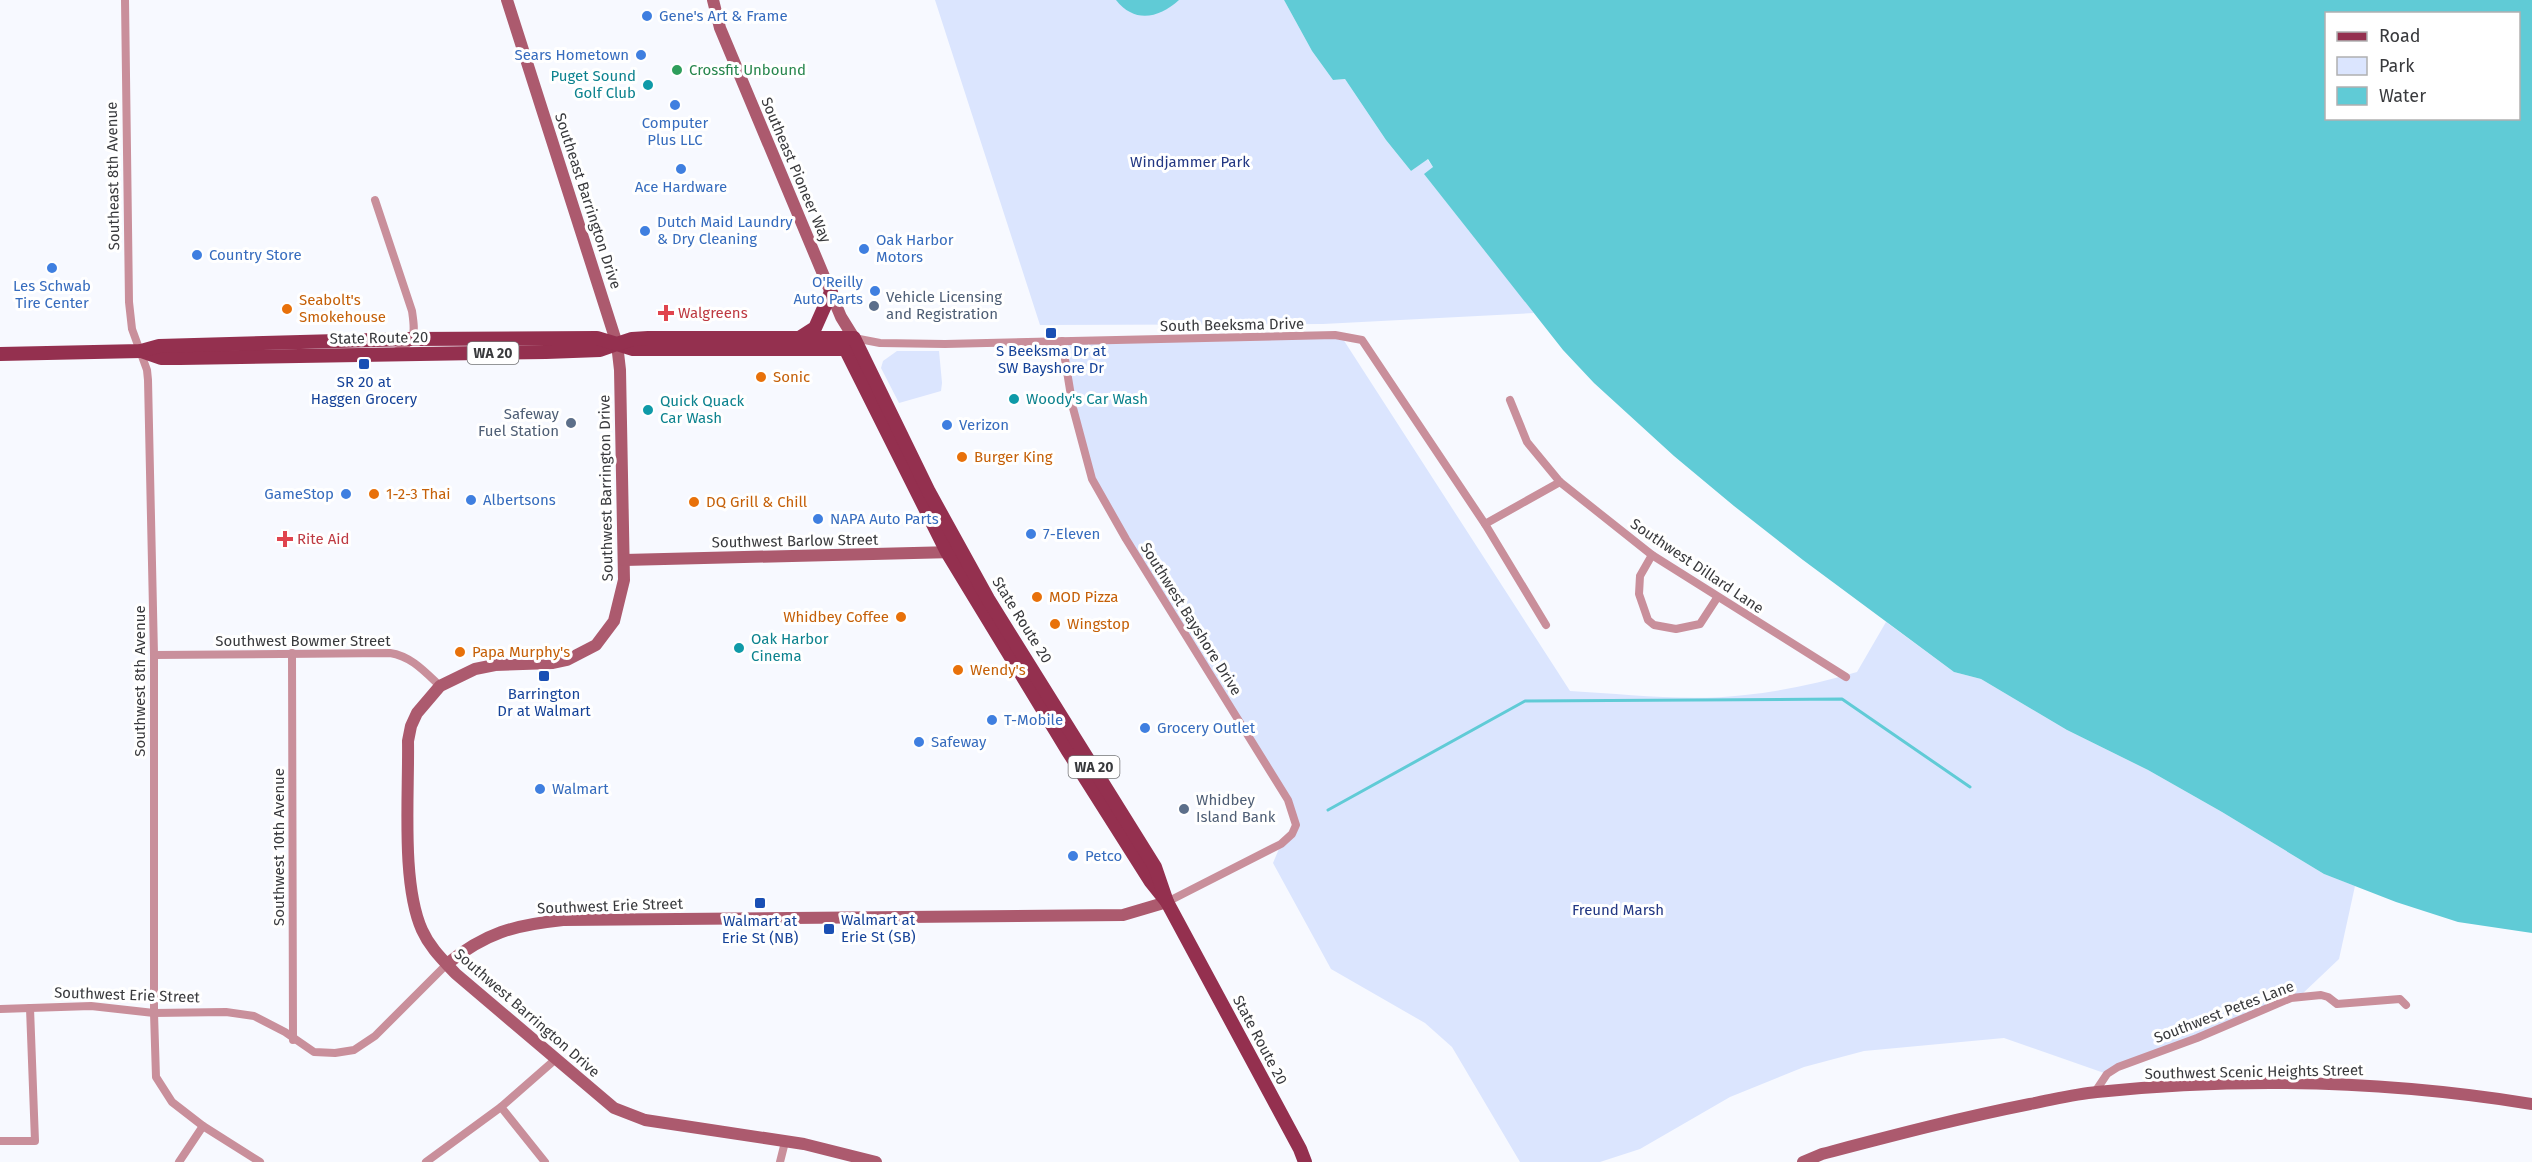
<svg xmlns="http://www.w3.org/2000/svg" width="2532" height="1162" font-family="'Fira Sans',sans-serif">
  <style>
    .green { fill: #dbe5fe }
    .water { fill: #60cbd6; fill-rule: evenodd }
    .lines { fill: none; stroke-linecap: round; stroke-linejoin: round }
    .stream { stroke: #60cbd6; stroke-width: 3 }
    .street { stroke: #c98f9b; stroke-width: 8 }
    .secondary { stroke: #ac5a6e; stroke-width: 12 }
    .primary { stroke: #94304f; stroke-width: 14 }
    .shop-dot { fill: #3f7fe0; stroke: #fff; stroke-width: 2 }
    .leisure-dot { fill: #2e9e5b; stroke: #fff; stroke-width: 2 }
    .culture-dot { fill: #0f9aa8; stroke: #fff; stroke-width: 2 }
    .service-dot { fill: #5c6f8a; stroke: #fff; stroke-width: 2 }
    .food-dot { fill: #e8710a; stroke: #fff; stroke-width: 2 }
    .health-dot { fill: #e0444e; stroke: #fff; stroke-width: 2 }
    .transit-dot { fill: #1a4fb4; stroke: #fff; stroke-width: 2 }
    .labels { text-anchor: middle; stroke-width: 6; stroke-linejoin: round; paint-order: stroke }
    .shield { fill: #fff; stroke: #747577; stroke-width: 1.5 }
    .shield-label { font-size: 14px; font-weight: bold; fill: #393a3d }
    .shop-label { font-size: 15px; fill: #366cbe; stroke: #fff; text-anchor: start }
    .leisure-label { font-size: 15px; fill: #27864d; stroke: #fff; text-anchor: start }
    .culture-label { font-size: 15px; fill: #0d838f; stroke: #fff; text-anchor: start }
    .park-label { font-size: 15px; fill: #223783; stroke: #fff }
    .street-label { font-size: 15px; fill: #393a3d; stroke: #fff }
    .service-label { font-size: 15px; fill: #4e5e75; stroke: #fff; text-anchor: start }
    .food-label { font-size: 15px; fill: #c56008; stroke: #fff; text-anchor: start }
    .health-label { font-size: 15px; fill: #be3a42; stroke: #fff; text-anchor: start }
    .transit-label { font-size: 15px; fill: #164399; stroke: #fff }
  </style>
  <rect width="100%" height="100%" fill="#f7f9ff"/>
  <g class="green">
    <path d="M935,0H1284L1312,51L1333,80L1345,79L1386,140L1411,171L1427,159L1433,167L1425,175L1534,313L1323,324L1040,325Z"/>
    <path d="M1341,336L1570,691C1627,694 1687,702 1745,695C1783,691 1820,683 1857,672L1886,622L1954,672L1981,679L2067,730L2148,770L2222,812L2324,874L2355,886L2339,959L2300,996L2107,1074L2004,1038L1864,1051L1804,1067L1730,1097L1640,1149L1600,1162H1520L1452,1047L1425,1023L1331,969L1273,863L1281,844L1292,834L1294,812L1092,479L1062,342Z"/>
    <path d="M897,351H939L942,383L941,391L899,403L881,368L883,361Z"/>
  </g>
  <g class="water">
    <path d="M1116,0H1179C1159,18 1135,24 1116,0Z"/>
    <path d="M1284,0H2532V933L2458,922L2396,902L2324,874L2222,812L2148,770L2067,730L1981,679L1954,672L1803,560L1734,506L1674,456L1594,383L1563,350L1424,174L1433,167L1428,159L1411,171L1386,140L1345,79L1333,80L1312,51ZM2326,14H2518V118H2326Z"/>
  </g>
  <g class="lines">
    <path class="stream" d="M1328,810L1525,701L1842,699L1970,787"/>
    <g class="street">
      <path d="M125,0L129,302L132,329L147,370L148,380L154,655V1013L156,1077L172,1102L203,1126L260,1162"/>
      <path d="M375,200L412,311C415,332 417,341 395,352"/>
      <path d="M854,338L880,343L945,344L1335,335L1362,340L1485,524L1546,625"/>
      <path d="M1062,341L1073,408L1092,479L1126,539L1288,800L1296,825L1292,834L1281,844L1167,902"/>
      <path d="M1510,400L1527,442L1560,482L1652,555L1846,677"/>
      <path d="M1485,524L1560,482"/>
      <path d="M1652,555L1640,576L1639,594L1648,620L1654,625L1676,629L1700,624L1717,598"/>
      <path d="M292,653L293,1040"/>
      <path d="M154,655L390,653C411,656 425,672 440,686"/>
      <path d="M0,1009L91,1006L154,1013L226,1012L254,1016L285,1032L314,1052L335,1053L354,1050L375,1036L447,964"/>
      <path d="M2095,1092L2107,1074L2118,1067L2197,1038L2291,998L2321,995L2328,997L2337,1004L2400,999L2406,1005"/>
      <path d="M501,1107L545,1162"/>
      <path d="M0,1141H35L30,1008"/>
      <path d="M179,1162L203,1126"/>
      <path d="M426,1162L501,1107L557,1058"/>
      <path d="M780,1162L785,1142"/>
    </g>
    <g class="secondary">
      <path d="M507,0L617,344L620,370L624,580L614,621L596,645L567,660L553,663L495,665L475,669L440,686L417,713L411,726L408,741C409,794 401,883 422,930C430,948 443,960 456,974L614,1108L645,1120L804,1144L876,1162"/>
      <path d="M713,0L720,28L841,317L854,338"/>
      <path d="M624,560L954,552"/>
      <path d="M447,964C485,933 514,925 563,920L1123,915L1167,902"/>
      <path d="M1803,1162L1822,1154C1891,1136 1959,1118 2030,1104C2052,1100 2074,1094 2097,1092C2241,1077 2389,1081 2532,1104"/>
    </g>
    <g class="primary">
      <path d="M801,337L815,328L831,292"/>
      <path d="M840,338L947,552L1068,751L1151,882L1167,902L1300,1149L1305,1162"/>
      <path d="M141,351L161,358H180L546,352L600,350L617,344L633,349H852"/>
      <path d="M0,354L141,351L159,346L412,339L597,338L617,344L632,339L648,338H854L929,492L988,599L1155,867L1167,902"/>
    </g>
  </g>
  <g class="shop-dot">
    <circle cx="647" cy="16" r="6"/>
    <circle cx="641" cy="55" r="6"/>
    <circle cx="675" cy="105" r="6"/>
    <circle cx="681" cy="169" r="6"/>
    <circle cx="645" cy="231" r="6"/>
    <circle cx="864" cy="249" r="6"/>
    <circle cx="197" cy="255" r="6"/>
    <circle cx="52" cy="268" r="6"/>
    <circle cx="875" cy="291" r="6"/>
    <circle cx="947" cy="425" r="6"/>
    <circle cx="346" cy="494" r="6"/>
    <circle cx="471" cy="500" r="6"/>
    <circle cx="818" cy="519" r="6"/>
    <circle cx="1031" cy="534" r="6"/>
    <circle cx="992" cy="720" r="6"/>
    <circle cx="1145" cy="728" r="6"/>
    <circle cx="919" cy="742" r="6"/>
    <circle cx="540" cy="789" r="6"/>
    <circle cx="1073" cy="856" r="6"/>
  </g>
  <circle class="leisure-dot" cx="677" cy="70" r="6"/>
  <g class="culture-dot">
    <circle cx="648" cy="85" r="6"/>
    <circle cx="1014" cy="399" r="6"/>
    <circle cx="648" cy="410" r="6"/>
    <circle cx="739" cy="648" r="6"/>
  </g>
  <g class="service-dot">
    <circle cx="874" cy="306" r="6"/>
    <circle cx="571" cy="423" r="6"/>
    <circle cx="1184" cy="809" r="6"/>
  </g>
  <g class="food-dot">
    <circle cx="287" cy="309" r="6"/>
    <circle cx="761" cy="377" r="6"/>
    <circle cx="962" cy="457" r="6"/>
    <circle cx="374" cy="494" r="6"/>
    <circle cx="694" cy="502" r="6"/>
    <circle cx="1037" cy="597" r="6"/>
    <circle cx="901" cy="617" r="6"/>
    <circle cx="1055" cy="624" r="6"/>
    <circle cx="460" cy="652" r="6"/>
    <circle cx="958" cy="670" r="6"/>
  </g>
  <g class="health-dot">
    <path d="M663 304h6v6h6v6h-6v6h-6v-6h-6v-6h6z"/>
    <path d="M282 530h6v6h6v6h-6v6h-6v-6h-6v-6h6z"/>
  </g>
  <g class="transit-dot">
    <rect x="1045" y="327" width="12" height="12" rx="3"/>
    <rect x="358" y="358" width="12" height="12" rx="3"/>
    <rect x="538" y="670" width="12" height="12" rx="3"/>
    <rect x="754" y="897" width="12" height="12" rx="3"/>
    <rect x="823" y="923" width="12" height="12" rx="3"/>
  </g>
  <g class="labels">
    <g class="shield">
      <rect x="467.5" y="342" width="51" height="22" rx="4.5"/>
      <rect x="1068.5" y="756" width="51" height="22" rx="4.5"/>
    </g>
    <g class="shield-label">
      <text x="493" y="358">WA 20</text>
      <text x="1094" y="772">WA 20</text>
    </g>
    <g class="shop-label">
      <text x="659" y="21">Gene's Art &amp; Frame</text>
      <text x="629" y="60" text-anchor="end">Sears Hometown</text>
      <text x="675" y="128" text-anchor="middle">Computer<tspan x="675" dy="17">Plus LLC</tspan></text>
      <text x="681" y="192" text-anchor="middle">Ace Hardware</text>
      <text x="657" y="227">Dutch Maid Laundry<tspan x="657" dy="17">&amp; Dry Cleaning</tspan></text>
      <text x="876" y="245">Oak Harbor<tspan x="876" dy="17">Motors</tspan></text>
      <text x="209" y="260">Country Store</text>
      <text x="863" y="287" text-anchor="end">O'Reilly<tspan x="863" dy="17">Auto Parts</tspan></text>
      <text x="52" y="291" text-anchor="middle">Les Schwab<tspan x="52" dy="17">Tire Center</tspan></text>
      <text x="959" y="430">Verizon</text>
      <text x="334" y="499" text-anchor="end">GameStop</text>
      <text x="483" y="505">Albertsons</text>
      <text x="830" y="524">NAPA Auto Parts</text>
      <text x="1043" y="539">7-Eleven</text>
      <text x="1004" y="725">T-Mobile</text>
      <text x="1157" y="733">Grocery Outlet</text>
      <text x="931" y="747">Safeway</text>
      <text x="552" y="794">Walmart</text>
      <text x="1085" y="861">Petco</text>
    </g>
    <g class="leisure-label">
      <text x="689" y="75">Crossfit Unbound</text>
    </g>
    <g class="culture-label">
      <text x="636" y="81" text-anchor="end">Puget Sound<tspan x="636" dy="17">Golf Club</tspan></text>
      <text x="1026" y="404">Woody's Car Wash</text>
      <text x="660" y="406">Quick Quack<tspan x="660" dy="17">Car Wash</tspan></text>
      <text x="751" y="644">Oak Harbor<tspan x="751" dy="17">Cinema</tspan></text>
    </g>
    <g class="park-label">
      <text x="1190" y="167">Windjammer Park</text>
      <text x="1618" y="915">Freund Marsh</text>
    </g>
    <g class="street-label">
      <text transform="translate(796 170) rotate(67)" y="5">Southeast Pioneer Way</text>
      <text transform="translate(113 176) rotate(-91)" y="5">Southeast 8th Avenue</text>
      <text transform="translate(588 201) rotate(72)" y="5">Southeast Barrington Drive</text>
      <text transform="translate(1232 325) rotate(-1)" y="5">South Beeksma Drive</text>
      <text transform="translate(379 338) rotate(-1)" y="5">State Route 20</text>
      <text transform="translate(606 488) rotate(-91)" y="5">Southwest Barrington Drive</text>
      <text transform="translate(795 541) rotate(-1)" y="5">Southwest Barlow Street</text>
      <text transform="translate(1697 566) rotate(34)" y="5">Southwest Dillard Lane</text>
      <text transform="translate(1191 619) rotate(58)" y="5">Southwest Bayshore Drive</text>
      <text transform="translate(1022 620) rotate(58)" y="5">State Route 20</text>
      <text x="303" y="646">Southwest Bowmer Street</text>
      <text transform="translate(140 681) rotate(-90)" y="5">Southwest 8th Avenue</text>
      <text transform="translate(279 847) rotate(-90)" y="5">Southwest 10th Avenue</text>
      <text transform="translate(610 906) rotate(-2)" y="5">Southwest Erie Street</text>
      <text transform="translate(127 995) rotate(2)" y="5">Southwest Erie Street</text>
      <text transform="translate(2224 1012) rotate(-21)" y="5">Southwest Petes Lane</text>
      <text transform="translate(527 1013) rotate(41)" y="5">Southwest Barrington Drive</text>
      <text transform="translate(1260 1040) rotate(62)" y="5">State Route 20</text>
      <text transform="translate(2254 1072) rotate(-1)" y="5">Southwest Scenic Heights Street</text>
    </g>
    <g class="service-label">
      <text x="886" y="302">Vehicle Licensing<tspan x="886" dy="17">and Registration</tspan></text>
      <text x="559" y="419" text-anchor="end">Safeway<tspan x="559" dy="17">Fuel Station</tspan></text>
      <text x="1196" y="805">Whidbey<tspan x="1196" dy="17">Island Bank</tspan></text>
    </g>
    <g class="food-label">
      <text x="299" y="305">Seabolt's<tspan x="299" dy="17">Smokehouse</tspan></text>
      <text x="773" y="382">Sonic</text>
      <text x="974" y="462">Burger King</text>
      <text x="386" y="499">1-2-3 Thai</text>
      <text x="706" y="507">DQ Grill &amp; Chill</text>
      <text x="1049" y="602">MOD Pizza</text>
      <text x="889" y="622" text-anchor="end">Whidbey Coffee</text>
      <text x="1067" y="629">Wingstop</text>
      <text x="472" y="657">Papa Murphy's</text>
      <text x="970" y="675">Wendy's</text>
    </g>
    <g class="health-label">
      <text x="678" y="318">Walgreens</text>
      <text x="297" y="544">Rite Aid</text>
    </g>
    <g class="transit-label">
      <text x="1051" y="356">S Beeksma Dr at<tspan x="1051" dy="17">SW Bayshore Dr</tspan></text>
      <text x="364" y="387">SR 20 at<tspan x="364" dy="17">Haggen Grocery</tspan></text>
      <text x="544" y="699">Barrington<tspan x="544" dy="17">Dr at Walmart</tspan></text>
      <text x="841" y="925" text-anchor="start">Walmart at<tspan x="841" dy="17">Erie St (SB)</tspan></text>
      <text x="760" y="926">Walmart at<tspan x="760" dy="17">Erie St (NB)</tspan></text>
    </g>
  </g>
  <rect x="2325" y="12" width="195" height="108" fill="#ffffff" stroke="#b0b0b1" stroke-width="1.5"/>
  <rect x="2337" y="32" width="30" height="9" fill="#94304f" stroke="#b0b0b1" stroke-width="1.5"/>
  <text x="2379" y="42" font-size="18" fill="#393a3d">Road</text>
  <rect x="2337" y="57" width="30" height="18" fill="#dbe5fe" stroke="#b0b0b1" stroke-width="1.5"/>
  <text x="2379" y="72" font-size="18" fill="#393a3d">Park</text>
  <rect x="2337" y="87" width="30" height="18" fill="#60cbd6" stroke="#b0b0b1" stroke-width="1.5"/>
  <text x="2379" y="102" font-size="18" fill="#393a3d">Water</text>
</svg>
